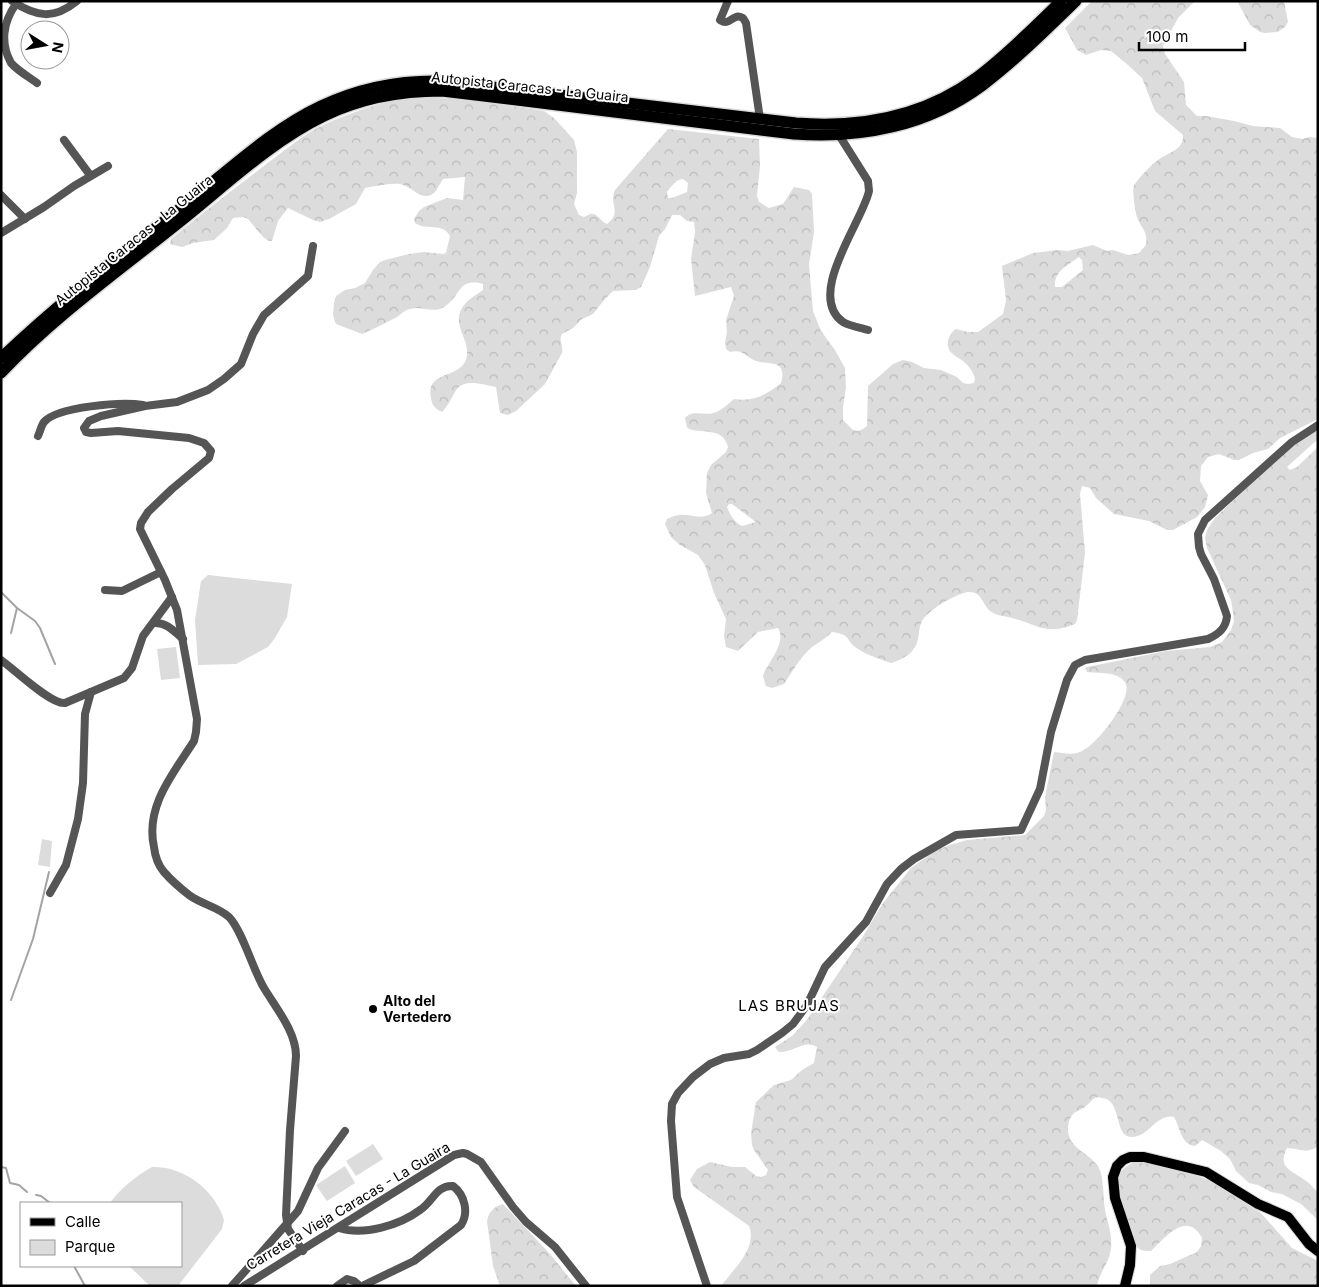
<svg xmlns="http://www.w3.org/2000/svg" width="1319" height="1287" font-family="Inter,sans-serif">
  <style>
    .forest { fill: url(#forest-crowns); fill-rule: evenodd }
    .park { fill: #dcdcdc }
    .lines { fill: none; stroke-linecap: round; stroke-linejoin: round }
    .stream { stroke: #a3a3a3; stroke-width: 2 }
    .major-casing { stroke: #dbdbdb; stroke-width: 12 }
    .highway-casing { stroke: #dbdbdb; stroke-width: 14 }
    .minor { stroke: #555; stroke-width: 8 }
    .major { stroke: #000; stroke-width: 10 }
    .highway { stroke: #000; stroke-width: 11 }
    .poi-dot { fill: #000; stroke: #fff; stroke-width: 2 }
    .labels { text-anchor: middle; stroke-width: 4; stroke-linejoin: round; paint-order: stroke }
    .street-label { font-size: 14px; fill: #000; stroke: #fff }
    .poi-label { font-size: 14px; font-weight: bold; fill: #000; stroke: #fff; text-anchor: start }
    .neighbourhood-label { font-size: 15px; letter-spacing: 1px; fill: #000; stroke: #fff }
  </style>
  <defs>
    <pattern id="forest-crowns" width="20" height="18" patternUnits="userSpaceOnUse" patternTransform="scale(1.25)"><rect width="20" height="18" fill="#dcdcdc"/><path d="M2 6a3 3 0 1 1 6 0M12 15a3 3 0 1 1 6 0" fill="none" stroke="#bbb"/></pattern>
  </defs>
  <rect width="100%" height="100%" fill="#fff"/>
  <g class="forest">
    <path d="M1092,1H1195L1178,18L1163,46L1165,54L1184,82L1186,105L1197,116H1206L1234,121L1253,126L1280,128L1292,137L1303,139L1309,137L1318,138V419L1280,438L1268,449L1253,453L1239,460H1234L1219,454L1208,457L1201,466L1200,481L1208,495L1205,507L1197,517L1173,530H1167L1149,521L1114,514L1096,498L1090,488L1082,486L1080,494L1085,553L1077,620L1075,624C1045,636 1039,625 1012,618C1005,616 997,616 990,611C982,604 982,591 968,592C955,594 926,611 921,623C919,628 919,634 918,639C915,653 904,659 891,663C880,659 867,655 858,649C845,641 852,634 832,632C826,638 819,642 812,647C800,657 793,671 784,684L772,688L766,686L763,676C768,662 787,643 778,628L758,632L738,651L726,647L724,636L726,619L714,593L705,565L698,555L680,545L671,537L665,524L667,519C670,518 675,515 679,515C691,513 701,521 712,513L706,493L707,473L711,465L726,452L728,447C723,427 705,434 689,429L687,427L685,418C692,409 704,416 713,413C720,412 729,403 734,399C754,402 766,395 781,383C788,359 768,365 756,361C745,357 744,349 730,352L726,349L725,343L727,332L726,320L734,296L731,287L695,296L691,259L695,232L694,222L687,221L680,215H672L665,229L659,236L650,267L641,287L636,290L613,291L604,300L593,314L582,319L573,328L562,334C558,341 564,346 562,353L545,384L516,411L508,415L500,413L496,387C483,385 463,377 455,392C451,399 448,406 442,412C435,409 432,405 431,398C425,372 457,378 465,362C475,341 447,325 465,304C470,298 478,294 483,290V284C457,277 461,297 444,307C431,314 422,305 410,309C405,310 401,314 397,317C385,323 374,329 362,334L336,324L333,315L334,303L336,296L345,290L355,288L365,283L373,270L380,262L385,260L409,254L424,252L443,254L446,253L450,236C443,222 426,231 415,223L414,219L419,211L424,207L447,198L463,200L465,177L443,179C440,183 438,188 435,192C423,204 412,186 400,184C389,183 376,186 365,188L356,204L329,219L320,222L313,220L288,208L278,221L272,241H269L263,237L248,219L243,217L233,218L227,228L214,240L193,243L182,247L170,244L171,239C200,215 230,192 260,169C277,156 294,142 312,131C336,117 385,100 412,98C457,96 501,105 544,111L554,118L574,140L577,152V193L574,204L579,215L584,217C587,216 589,214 591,214C598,213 601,222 607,224C623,212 608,204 615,190L668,129L759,139L760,166L757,196L759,202L769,208L783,204L794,187L809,190L812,194L814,232L809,264L813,311L821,331L835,350L845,368L846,387L843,407V420L853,430L858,431L863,429L867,426L868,386L893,364L903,360L912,362L924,368L941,370L957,377L963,383L968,384L974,383L975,378C973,372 969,366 964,362C961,359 958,358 954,355C944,348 947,335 956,329L968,332H978L1003,314L1006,300L1002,266L1033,253L1057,250L1068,251L1093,245L1107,251L1113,250L1128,255L1139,253L1146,245C1148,230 1141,229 1137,217C1135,212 1132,190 1134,186C1137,179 1154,162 1161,158C1170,152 1184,149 1183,135L1155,111L1142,78L1128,65L1111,51L1101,50L1086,55L1077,50L1065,28ZM683,179L688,183L687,192L672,198H668L667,192C672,186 675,180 683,179ZM1079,257L1082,260L1083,270L1062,287H1055C1054,271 1067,266 1079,257ZM729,504H732L756,522L742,526C735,523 730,515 727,507Z"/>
    <path d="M1237,1H1284L1288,22L1285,27L1278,32L1265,33L1260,32L1250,25Z"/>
    <path d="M1318,429V439L1287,467L1290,470L1297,467L1318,447V1146C1307,1155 1298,1148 1287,1148C1276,1169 1294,1171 1306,1181C1311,1184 1314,1189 1318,1193V1220L1301,1204L1282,1194L1271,1192L1258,1185L1249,1183L1236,1171L1230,1159L1221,1151L1202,1140L1195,1146C1181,1145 1180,1127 1174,1117C1156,1113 1149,1138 1131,1137C1114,1137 1122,1099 1102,1098C1100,1097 1096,1097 1095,1098C1091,1100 1089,1104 1086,1106C1082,1110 1074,1111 1071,1117C1069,1119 1068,1125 1068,1128C1067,1149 1091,1153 1099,1168C1104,1178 1103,1198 1105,1210C1108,1225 1114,1238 1110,1254C1107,1265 1099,1274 1097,1286H721C733,1270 758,1247 749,1226L694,1187L690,1180L697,1169L710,1162L732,1167H745L756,1176L761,1177L766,1175L768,1170L754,1150L752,1145L751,1133L756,1102L774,1085L791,1080L802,1070L814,1063L817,1047C804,1039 793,1053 779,1052L775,1047L792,1036L806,1021L862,938L883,903L911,868L935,851L950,845L967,840L1025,835L1044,816L1046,810L1045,797L1054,752C1065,753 1075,756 1084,750C1098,743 1137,694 1124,681C1116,671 1099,674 1087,672L1085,668L1087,667L1166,651L1210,647L1222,642L1231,630L1234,621L1233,612L1231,600L1207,548L1205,538L1207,530L1215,518L1269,466L1301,439Z"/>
    <path d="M1134,1162L1151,1164L1186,1171L1215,1183L1261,1213L1292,1248L1318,1261V1286H1150V1275L1160,1266L1170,1264L1197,1252L1201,1246L1202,1238C1187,1209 1164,1239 1151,1251C1146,1251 1140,1251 1137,1247C1134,1242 1134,1233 1131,1228C1125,1214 1113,1191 1119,1175C1121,1169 1129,1165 1134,1162Z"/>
    <path d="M503,1204L550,1254L576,1286H500L493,1266L487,1221C489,1211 494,1207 503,1204Z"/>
  </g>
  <g class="park">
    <path d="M208,575L292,584L287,617L275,638L268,647L236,664L198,665L195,620L201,581Z"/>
    <path d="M176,647L180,678L161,680L157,649Z"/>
    <path d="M42,839L52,841L50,867L38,865Z"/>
    <path d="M373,1144L383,1159L356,1176L346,1161Z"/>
    <path d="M345,1166L355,1183L327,1201L316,1185Z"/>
    <path d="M152,1167C184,1166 215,1190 224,1220L222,1229L178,1286H150L129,1266H181V1203H110C120,1189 137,1175 152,1167Z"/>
  </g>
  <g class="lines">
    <g class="stream">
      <path d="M1,592L17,608L35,621L40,628L55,664"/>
      <path d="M11,633L17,608"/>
      <path d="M11,1000L33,939L49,872"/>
      <path d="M1,1167L6,1168L10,1183L19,1185L27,1192"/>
      <path d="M36,1195L41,1196L50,1203"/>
      <path d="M74,1266L85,1286"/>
    </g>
    <g class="major-casing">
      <path id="major" d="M1125,1286L1130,1265L1131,1246L1115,1198L1113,1177L1117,1166L1123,1160L1130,1157H1144L1206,1172L1258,1204L1288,1217L1309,1244L1318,1251"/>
    </g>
    <g class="highway-casing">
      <g id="highway">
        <path d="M1,358C59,302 124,253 187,203C230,169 272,129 321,106C359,88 401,80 442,81L796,123C860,128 923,117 976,78C1007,55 1034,27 1061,1"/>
        <path d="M1,373C55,316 120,270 181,221C226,185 272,141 324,116C361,98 402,91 442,91L794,134C861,139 928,126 983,85C1016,60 1046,30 1076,1"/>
      </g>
    </g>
    <g class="minor">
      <path d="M12,1C36,17 54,20 77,1"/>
      <path d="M728,1L720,20C728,25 730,19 736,17C738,16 741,17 743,18L746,23L760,119"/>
      <path d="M16,4C3,22 0,43 11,63C18,71 29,77 37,83"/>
      <path d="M839,135L868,181L869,191C863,221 805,295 843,322C850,326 861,328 868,330"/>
      <path d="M64,140L90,175"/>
      <path d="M1,195L25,219"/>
      <path d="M1,233L44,207L74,186L108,166"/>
      <path d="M38,436C40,432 41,426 44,422C58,406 122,402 143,405"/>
      <path d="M105,590L122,591L161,572"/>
      <path d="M154,623C166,622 174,631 183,639"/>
      <path d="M1,660C14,669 51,705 65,703L124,678L132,668L143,636L172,597"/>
      <path d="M50,893L66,865L78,819L83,783L85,714L91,692"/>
      <path d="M339,1228C364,1236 400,1225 420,1210C433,1202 436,1185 453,1186C465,1195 469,1213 461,1225L414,1261L362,1286"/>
      <path d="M303,1251L288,1229L286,1215L290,1130L296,1056C296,1032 276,1008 264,988C253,970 242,930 229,917C218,907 201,904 189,895C180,888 171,880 164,872C158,865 155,856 154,847C145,806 173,774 194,741L196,732L197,719L177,610L165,580L140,529L141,523L148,512L172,489L209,458L211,451L204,443L189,438L118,431L91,433L86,432L84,428L89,421L101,416L145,406L177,402L208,390L224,379L241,364L253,334L264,315L308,276L313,246"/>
      <path d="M232,1286L298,1211L318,1168L345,1131"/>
      <path d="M244,1286L454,1155L463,1153L467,1154L481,1162L513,1207L526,1222L555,1247L586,1286"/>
      <path d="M337,1286L347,1279L354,1281L360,1286"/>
      <path d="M707,1286L677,1197L671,1121L672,1104L678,1093L693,1077L710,1064L724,1058L749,1054L757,1050L782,1033L793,1024L807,1005L825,967L866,922L887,884L901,869L914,859L956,835L1021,830L1040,789L1051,732L1067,680L1075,665L1085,660L1208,639C1219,634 1226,628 1227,616L1214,579L1201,554L1199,547L1198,534L1205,520L1292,442L1318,425"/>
    </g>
    <use href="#major" class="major"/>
    <use href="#highway" class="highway"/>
  </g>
  <circle class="poi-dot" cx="373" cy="1009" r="5"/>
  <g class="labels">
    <g class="street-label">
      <text transform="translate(530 87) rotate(6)" y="5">Autopista Caracas - La Guaira</text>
      <text transform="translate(134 240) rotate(-39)" y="5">Autopista Caracas - La Guaira</text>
      <text transform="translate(348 1206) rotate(-31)" y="5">Carretera Vieja Caracas - La Guaira</text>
    </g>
    <g class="poi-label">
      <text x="383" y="1006">Alto del<tspan x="383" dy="16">Vertedero</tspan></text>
    </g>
    <g class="neighbourhood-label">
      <text x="789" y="1011">LAS BRUJAS</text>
    </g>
  </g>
  <rect width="1319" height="1287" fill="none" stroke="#000000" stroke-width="5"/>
  <rect x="20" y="1202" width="162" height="65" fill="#ffffff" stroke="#999999"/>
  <rect x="30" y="1218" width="25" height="8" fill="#000000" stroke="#999999"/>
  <text x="65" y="1227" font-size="15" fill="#000000">Calle</text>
  <rect x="30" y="1240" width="25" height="15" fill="#dcdcdc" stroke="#999999"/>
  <text x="65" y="1252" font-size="15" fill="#000000">Parque</text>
  <g transform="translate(45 45) rotate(101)"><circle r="24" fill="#ffffff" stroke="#999999"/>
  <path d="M0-4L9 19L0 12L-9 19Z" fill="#000000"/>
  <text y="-8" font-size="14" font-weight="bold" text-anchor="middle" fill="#000000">N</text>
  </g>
  <path d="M1139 42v8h106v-8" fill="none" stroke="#000000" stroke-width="2.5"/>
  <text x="1146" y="42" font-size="15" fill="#000000" stroke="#ffffff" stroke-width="4" paint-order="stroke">100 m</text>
</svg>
